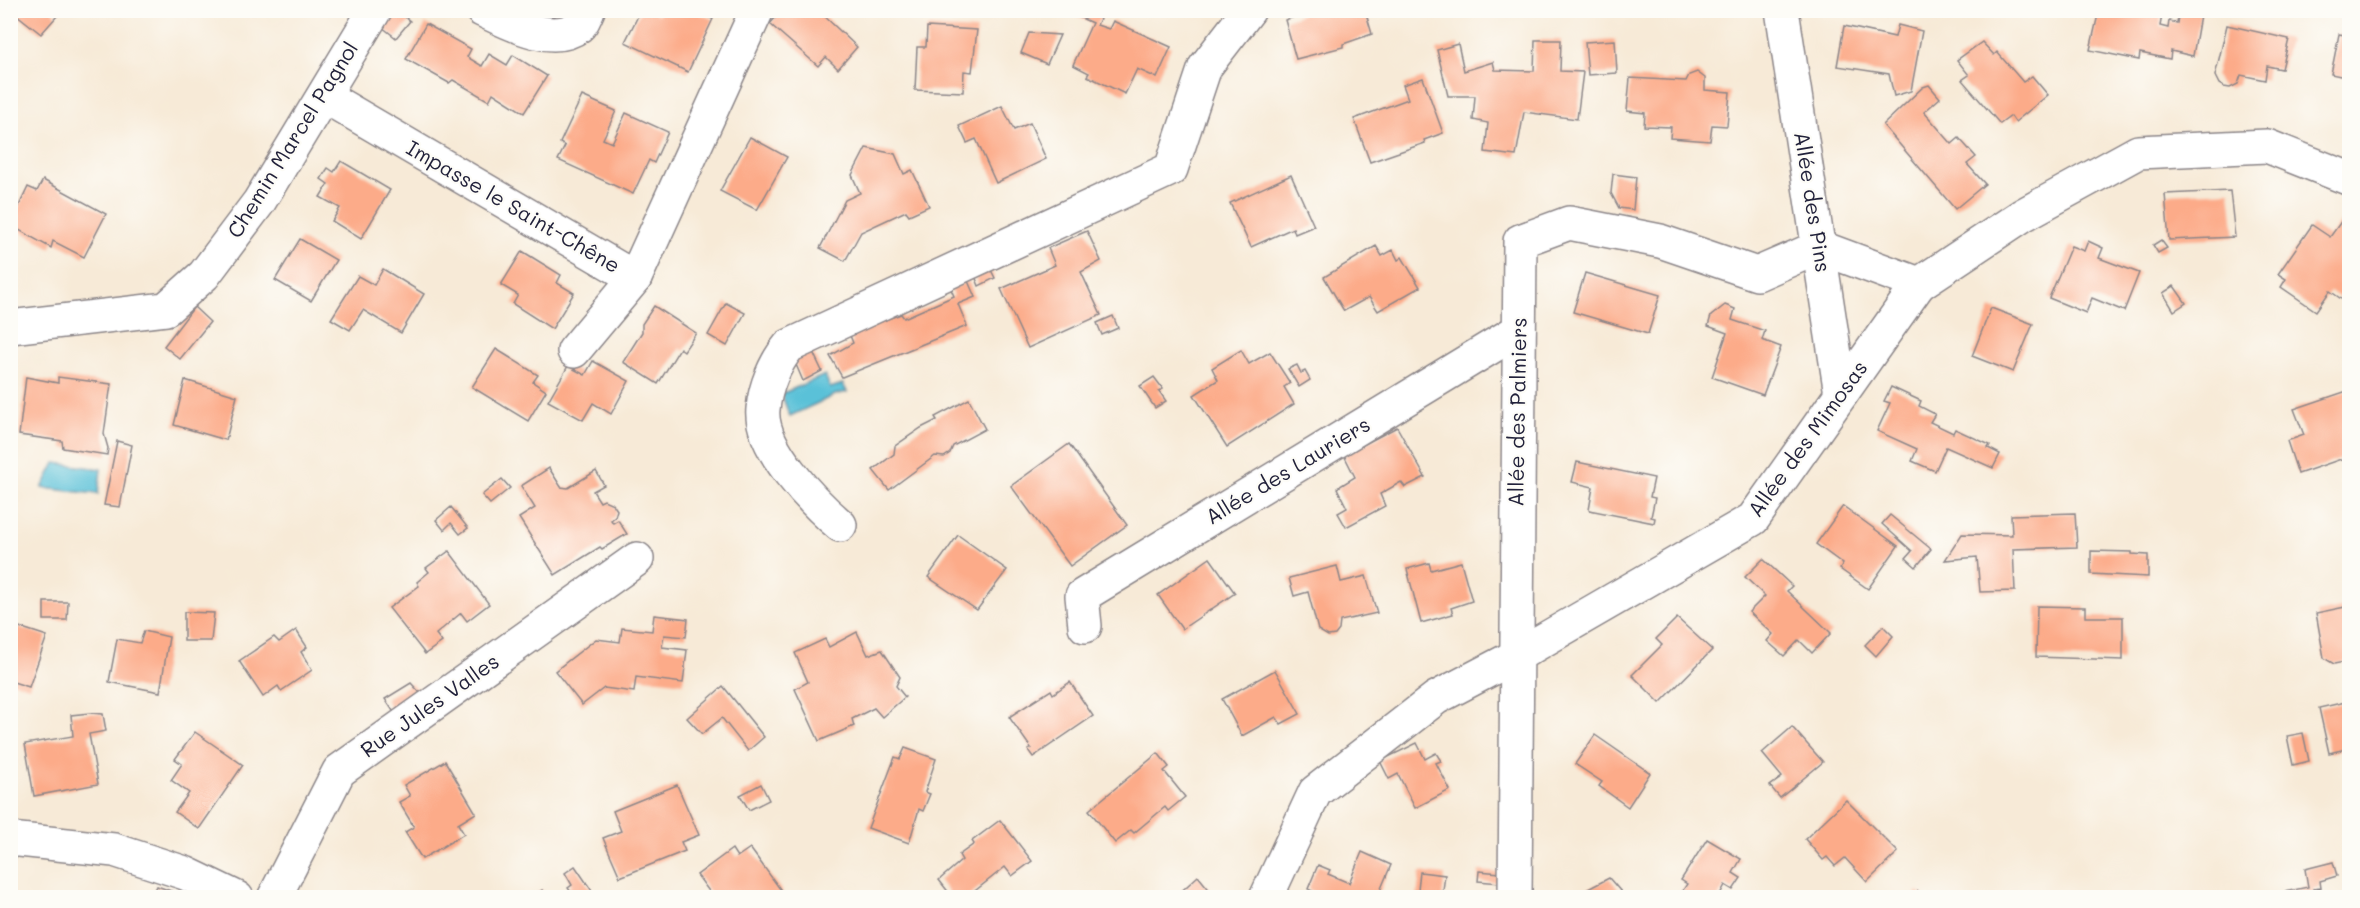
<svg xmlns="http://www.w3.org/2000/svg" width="2360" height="908" font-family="Mali,sans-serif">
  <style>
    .water { fill: #5ac1d8; stroke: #3e728a; stroke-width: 1.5 }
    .building { fill: #fcab89 }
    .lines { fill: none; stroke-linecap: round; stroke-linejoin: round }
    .minor-casing { stroke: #8c8689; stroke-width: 36 }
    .minor { stroke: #fff; stroke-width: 33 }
    .labels { text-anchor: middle; stroke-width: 4.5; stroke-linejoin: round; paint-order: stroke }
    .street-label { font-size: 21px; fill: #22223b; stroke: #fdfcf7 }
  </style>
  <rect width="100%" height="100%" fill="#fdfcf7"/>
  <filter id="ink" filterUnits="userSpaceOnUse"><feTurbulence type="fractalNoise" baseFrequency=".0167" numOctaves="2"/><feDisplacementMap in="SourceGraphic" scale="12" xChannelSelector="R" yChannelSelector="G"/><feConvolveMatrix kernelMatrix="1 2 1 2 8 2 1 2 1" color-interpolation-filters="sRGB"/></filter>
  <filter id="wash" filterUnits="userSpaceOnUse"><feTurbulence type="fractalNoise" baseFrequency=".008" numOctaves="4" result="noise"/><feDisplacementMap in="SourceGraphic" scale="24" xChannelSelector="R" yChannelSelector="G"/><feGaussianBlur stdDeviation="1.35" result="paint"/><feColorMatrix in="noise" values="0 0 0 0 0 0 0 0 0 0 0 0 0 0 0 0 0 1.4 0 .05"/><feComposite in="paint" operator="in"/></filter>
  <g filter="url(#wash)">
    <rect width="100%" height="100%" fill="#f7ead7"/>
    <g class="water">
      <path d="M825,375L830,388L843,384L847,392L835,395L790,416L781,394Z"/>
      <path d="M55,463L101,469L98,494L42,488Z"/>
    </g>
    <g id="blocks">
      <g class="building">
        <path d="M11,10H51L57,16L41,34Z"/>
        <path d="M396,10L410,21L396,38L382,27Z"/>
        <path d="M641,10H649L658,15L661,10H701L700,14L713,19L688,72L625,42Z"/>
        <path d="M782,10H822L820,12L857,47L838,69L826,57L818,66L770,24Z"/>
        <path d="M1074,10H1104L1097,25L1109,29L1113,21L1171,47L1157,78L1137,69L1125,94L1087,76L1089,73L1073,65L1092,23L1072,14Z"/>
        <path d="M1303,10H1365L1372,34L1343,44V47L1296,59L1285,20L1303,14Z"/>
        <path d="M2099,10H2163L2160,26L2168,28L2169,21L2177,23L2179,10H2201L2193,56L2171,51L2170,59L2140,53L2139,60L2090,50Z"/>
        <path d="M426,24L471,49L467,57L482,66L489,54L507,65L513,55L547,76L524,113L493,93L489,101L453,80L449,83L406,59Z"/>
        <path d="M1898,25L1922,31L1911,91L1894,96L1889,74L1837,66L1844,26L1895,37Z"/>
        <path d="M2227,25L2289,39L2282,69L2267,66L2265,80L2241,75L2238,84L2230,88L2224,87L2219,84L2215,76Z"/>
        <path d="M927,27L977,30L972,72L964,71L963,92L915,90L917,47H926Z"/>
        <path d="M1029,33L1060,35L1047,64L1021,53Z"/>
        <path d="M2339,34L2350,36V78L2331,74Z"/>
        <path d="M1535,40H1561L1560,71L1583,72L1577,119L1524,112L1516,156L1485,152L1488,123L1473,120L1475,96H1448L1437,50L1458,44L1464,71L1493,62L1495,70L1534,71Z"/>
        <path d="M1615,40L1617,73L1588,75L1585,42Z"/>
        <path d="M1982,42L1994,55L1997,52L2023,82L2032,76L2048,95L2015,122L2011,116L2000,124L1962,80L1969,75L1957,60Z"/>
        <path d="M1697,72L1705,78V90L1730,92L1727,126L1712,125L1710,141L1670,138L1671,127L1644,126L1645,113L1627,111L1630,78L1686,81L1689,75Z"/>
        <path d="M1423,78L1443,133L1424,140L1425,143L1370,162L1354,119L1408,99L1403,85Z"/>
        <path d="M1929,85L1940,98L1924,112L1952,144L1959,138L1976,157L1967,164L1985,184L1955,209L1883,125L1923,87Z"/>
        <path d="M582,96L616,111L603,139L612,143L626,113L668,132L654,163L649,160L633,194L558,160L565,146L560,143Z"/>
        <path d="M1002,106L1014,130L1030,123L1046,159L996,183L976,139L967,143L959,126Z"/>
        <path d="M750,137L787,157L757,210L720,191Z"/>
        <path d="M866,148L895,154L904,174L912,170L929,206L909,215L906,211L861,232L845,261L820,248L845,200L860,193L852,175Z"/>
        <path d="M341,161L390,190L361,239L332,221L340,208L320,197L328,184L321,179L324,174L328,168L334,172Z"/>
        <path d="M1613,174L1636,177L1633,210L1619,208L1611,193Z"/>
        <path d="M1291,175L1314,226L1295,234L1293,228L1251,247L1230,203Z"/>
        <path d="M43,180L106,214L84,257L53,241L51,248L10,225L28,187L37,191Z"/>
        <path d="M2230,191L2235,237L2169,240L2165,194Z"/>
        <path d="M2345,216L2350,219V292L2344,301L2330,291L2316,311L2281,287L2286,279L2278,274L2312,225L2330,237Z"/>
        <path d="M1087,231L1101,261L1081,272L1101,315L1028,348L1001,289L1055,265L1048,248Z"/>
        <path d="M300,239L336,260L311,301L275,280Z"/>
        <path d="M2161,240L2167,248L2158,253L2153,245Z"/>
        <path d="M2088,241L2103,248L2099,258L2139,273L2124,311L2092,298L2086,313L2049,298L2071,246L2084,251Z"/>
        <path d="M1376,246L1382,256L1393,250L1398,260L1402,257L1420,287L1378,311L1369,297L1344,311L1324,277Z"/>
        <path d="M522,251L561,275L557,283L574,293L552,329L513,304L518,295L501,285Z"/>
        <path d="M988,264L995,278L979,286L973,271Z"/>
        <path d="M383,269L424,294L401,333L363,310L350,330L331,319L358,276L374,285Z"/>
        <path d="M1585,273L1660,295L1648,334L1573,312Z"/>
        <path d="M968,281L975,297L958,304L967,326L842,377L830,356L853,343L849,333L881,318L882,321L901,314L904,318L954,296L951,289Z"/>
        <path d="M2174,286L2186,303L2174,311L2163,293Z"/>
        <path d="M726,303L745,313L727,346L708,335Z"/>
        <path d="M1725,305L1735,309L1732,320L1765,331L1762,340L1781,347L1763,395L1712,377L1727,333L1708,326L1711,316Z"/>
        <path d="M654,306L696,333L684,351L680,348L658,384L623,362L642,332V324Z"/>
        <path d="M194,307L210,322L180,359L164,346Z"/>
        <path d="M1991,308L2033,324L2013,372L1972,356Z"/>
        <path d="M1113,316L1118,328L1102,335L1097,323Z"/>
        <path d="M496,349L538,375L533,382L546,391L528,421L472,387Z"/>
        <path d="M1241,350L1249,364L1270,352L1290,383L1284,387L1294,404L1227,447L1194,395L1218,380L1212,368Z"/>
        <path d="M813,352L822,371L803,381L794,360Z"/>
        <path d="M593,361L629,381L611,414L593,403L583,420L548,401L568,366L585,375Z"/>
        <path d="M1297,365L1301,373L1305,371L1310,380L1299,387L1288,369Z"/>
        <path d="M26,377L58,383V377L111,384L104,434L108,448L107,455L63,448L62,441L19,435Z"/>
        <path d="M1154,377L1163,389L1159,391L1166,401L1155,408L1140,386Z"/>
        <path d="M185,380L237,396L226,440L174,425Z"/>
        <path d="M1891,387L1921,401L1919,406L1935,414L1930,422L1953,433L1955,429L1990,445L1988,448L2000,454L1993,468L1946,447L1935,471L1912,461L1917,449L1877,431L1890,403L1884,401Z"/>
        <path d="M2350,390V456L2298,474L2287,441L2304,435L2294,409Z"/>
        <path d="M969,399L985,429L953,446L950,453L944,457L935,456L889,490L873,470L894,454L895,446L921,428L937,420L935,417Z"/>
        <path d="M1397,427L1425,477L1405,487L1401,482L1380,494L1385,506L1346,527L1338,513L1347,508L1337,488L1355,477L1344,455Z"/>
        <path d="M117,441L132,445L120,507L104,505Z"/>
        <path d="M1069,444L1127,525L1070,566L1011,486Z"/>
        <path d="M1577,462L1654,478L1650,497L1655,498L1651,517L1655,518L1654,523L1589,510L1593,487L1572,482Z"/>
        <path d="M549,468L561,487L568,488L596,471L604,485L593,491L600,502L604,500L613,504L617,510L615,517L611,520L613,523L618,520L627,534L602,549L600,547L555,575L519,518L535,508L521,486Z"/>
        <path d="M502,479L510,488L490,504L482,495Z"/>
        <path d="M1843,506L1898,546L1868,589L1840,569L1843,564L1816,544Z"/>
        <path d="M451,507L468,528L460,534L451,523L444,530L436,520Z"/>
        <path d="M2075,513L2077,547L2013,549L2015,591L1980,592L1977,557L1945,560L1962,534L2012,535L2011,515Z"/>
        <path d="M1890,515L1931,549L1916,567L1906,558L1912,551L1882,524Z"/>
        <path d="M958,535L1007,570L977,610L928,577Z"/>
        <path d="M449,551L489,604L467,621L461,613L436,634L442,642L425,654L389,608L419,586L417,582L429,572L426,568Z"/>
        <path d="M2091,551L2132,552V554L2148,555V577L2091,574Z"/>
        <path d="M1210,558L1235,593L1182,629L1158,595Z"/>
        <path d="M1763,559L1792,586L1787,591L1831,633L1812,653L1799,640L1784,656L1767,641L1773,634L1749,612L1765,596L1745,577Z"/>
        <path d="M1461,562L1472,601L1451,608L1453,614L1421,623L1407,569L1429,563L1431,570Z"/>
        <path d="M1337,566L1341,582L1366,576L1377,613L1340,621L1339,630L1335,635L1328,636L1318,630L1308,592L1294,596L1289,578Z"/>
        <path d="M44,602H68L67,620H44Z"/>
        <path d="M2037,606L2085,607V617H2123V660L2036,657Z"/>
        <path d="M2350,606V661L2334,664L2324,658L2316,613Z"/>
        <path d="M184,612L214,613L211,641H184Z"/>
        <path d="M654,615L688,619L686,637L664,635L662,647L687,650L683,683L636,677L634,692L604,688L582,705L555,671L596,639L620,642L622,628L652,631Z"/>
        <path d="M1677,618L1712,650L1660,703L1632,675L1662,645L1656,639Z"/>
        <path d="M10,624L47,636L29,687L10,681Z"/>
        <path d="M1883,626L1893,636L1876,656L1865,645Z"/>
        <path d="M296,630L307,647L301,652L312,670L281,691L278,686L263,697L239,661L274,637L279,642Z"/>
        <path d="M144,631L169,637L160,692L109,682L117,639L140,643Z"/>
        <path d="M857,632L868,655L882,650L900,677L896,686L905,697L882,717L874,708L852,719L854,726L819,741L795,689L808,682L795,653L825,639L829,647Z"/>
        <path d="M1275,670L1300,714L1281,724L1276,717L1242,736L1222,699Z"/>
        <path d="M1070,682L1093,716L1033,757L1028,750L1031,748L1009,717L1051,690L1053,694Z"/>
        <path d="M411,683L422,695L395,714L385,699Z"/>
        <path d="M723,686L764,737L748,751L722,718L702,734L687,718Z"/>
        <path d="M2350,701V748L2329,753L2319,708Z"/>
        <path d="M90,713L103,714L106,731L89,734L98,784L34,796L25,744L73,736L71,715Z"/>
        <path d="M1792,727L1823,762L1780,798L1770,786L1782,777L1762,753Z"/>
        <path d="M195,732L243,765L199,829L175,812L189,793L171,780L182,764L175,759Z"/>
        <path d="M2303,733L2309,761L2293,765L2287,736Z"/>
        <path d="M1595,735L1650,773L1628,807L1599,786L1602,782L1575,764Z"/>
        <path d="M1417,743L1425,759L1436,753L1441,761L1436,763L1450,790L1415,808L1398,774L1389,779L1380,761Z"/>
        <path d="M905,748L936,759L925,792L930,794L923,811L919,809L909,843L868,828L895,757L900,759Z"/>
        <path d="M1158,753L1169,767L1164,771L1185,797L1168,811L1165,807L1134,833L1131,830L1115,843L1089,810Z"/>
        <path d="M445,761L476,813L458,824L464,834L422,859L405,832L414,827L399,802L410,796L404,785Z"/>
        <path d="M761,784L769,800L749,810L740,795Z"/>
        <path d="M677,785L699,835L681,842L685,851L620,877L603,838L621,831L613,811Z"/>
        <path d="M1846,800L1898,852L1867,882L1845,858L1835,866L1827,857L1823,860L1805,839Z"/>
        <path d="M1000,820L1032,861L1012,876L1005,867L966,898H953L939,880L962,860L959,855L974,844L972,841Z"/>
        <path d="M1707,839L1741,859L1733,873L1741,878L1733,890L1725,885L1718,898H1688L1681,893L1687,884L1681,880Z"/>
        <path d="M750,848L783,893L776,898H714L697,875L732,849L737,857Z"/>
        <path d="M1362,852L1391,865L1377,898H1316L1318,894L1308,889L1318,865L1330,870L1328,874L1349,883Z"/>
        <path d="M2333,862L2337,876L2320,881L2321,888L2313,889L2315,898H2286L2284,892L2308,887L2305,869Z"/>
        <path d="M575,866L592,891L581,898H575L568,888L572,885L565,873Z"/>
        <path d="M1479,871L1500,873V883L1478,881Z"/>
        <path d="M1420,872L1445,875L1442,898H1417Z"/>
        <path d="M1198,876L1216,898H1174Z"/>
        <path d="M1609,878L1622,893L1616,898H1571Z"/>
        <path d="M157,886L185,896L184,898H151Z"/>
        <path d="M542,890L547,898H530Z"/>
        <path d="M1918,891L1925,898H1912Z"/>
      </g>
    </g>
  </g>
  <g filter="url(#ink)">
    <use href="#blocks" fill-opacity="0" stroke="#8c8689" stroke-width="1.5"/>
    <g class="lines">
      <g class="minor-casing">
        <g id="minor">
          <path d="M482,10C508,22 552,47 579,26C583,23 585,16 588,10"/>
          <path d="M1782,10L1841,394"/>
          <path d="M324,96L635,278L757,10"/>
          <path d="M10,327L166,309L204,275L259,202L375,10"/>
          <path d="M574,351L635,278"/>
          <path d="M840,525C813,502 759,447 763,409C765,387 775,363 789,346L1171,169L1205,67L1249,10"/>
          <path d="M1085,626L1082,596L1519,330"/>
          <path d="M10,839L114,850L185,873L237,898"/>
          <path d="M274,898L339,771L637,559"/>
          <path d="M1266,898L1315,792L1436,698L1516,656L1753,519L1919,284"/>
          <path d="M1515,898L1520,241L1569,223L1660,241L1757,274L1819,247L1919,284L2023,215L2138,152L2267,146L2350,179"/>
        </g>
      </g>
      <use href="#minor" class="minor"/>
    </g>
  </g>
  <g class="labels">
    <g class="street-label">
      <text transform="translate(293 140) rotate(-58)" y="7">Chemin Marcel Pagnol</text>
      <text transform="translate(1812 202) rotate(81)" y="7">Allée des Pins</text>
      <text transform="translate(513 207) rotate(30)" y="7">Impasse le Saint-Chêne</text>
      <text transform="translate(1518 412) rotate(-89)" y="7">Allée des Palmiers</text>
      <text transform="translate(1808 439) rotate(-54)" y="7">Allée des Mimosas</text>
      <text transform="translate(1288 471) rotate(-31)" y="7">Allée des Lauriers</text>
      <text transform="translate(430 706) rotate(-35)" y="7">Rue Jules Valles</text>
    </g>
  </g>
  <rect width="2360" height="908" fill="none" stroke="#fdfcf7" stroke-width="36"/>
</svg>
